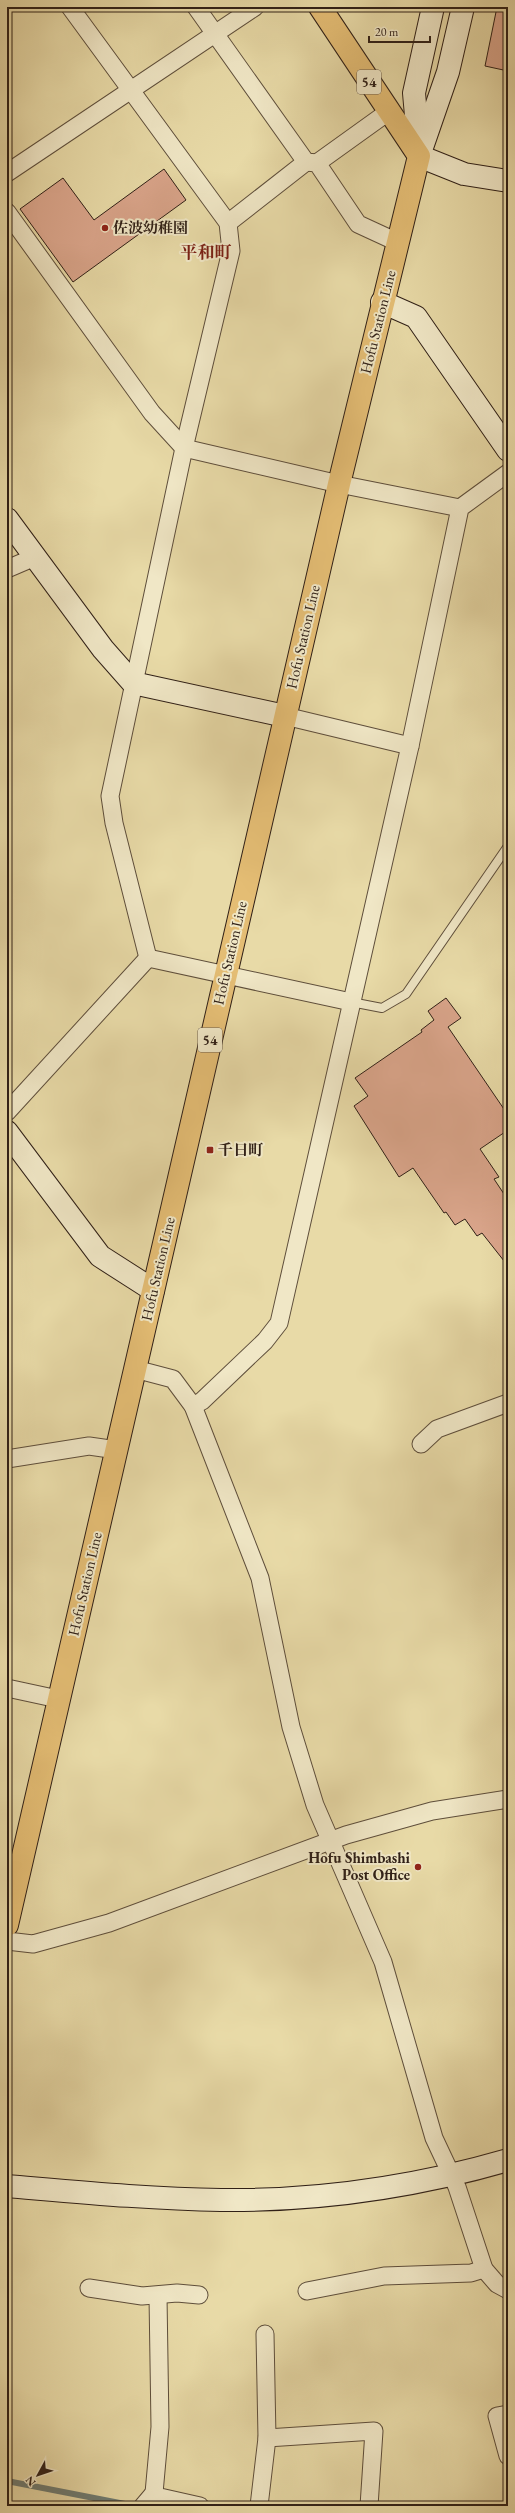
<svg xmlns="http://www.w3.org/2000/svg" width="515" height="2513" font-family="'EB Garamond','Noto Serif JP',serif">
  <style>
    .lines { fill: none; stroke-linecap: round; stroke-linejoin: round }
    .stream { stroke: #6f7c73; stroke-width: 6 }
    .building { fill: #daa58b; stroke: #302017 }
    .lane-casing { stroke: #5e4e3b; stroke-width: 10 }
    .street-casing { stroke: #5e4e3b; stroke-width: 19 }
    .secondary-casing { stroke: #302017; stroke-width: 24 }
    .primary-casing { stroke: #302017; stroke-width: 24 }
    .lane { stroke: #f0e7c6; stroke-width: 8 }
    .street { stroke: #f0e7c6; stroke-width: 17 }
    .secondary { stroke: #f0e7c6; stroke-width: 22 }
    .primary { stroke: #e4bd74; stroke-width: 22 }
    .poi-dot { fill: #8f2418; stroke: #f0e7c6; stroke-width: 1.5 }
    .labels { text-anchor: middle; stroke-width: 4; stroke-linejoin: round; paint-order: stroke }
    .shield { fill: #f0e7c6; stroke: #6a5c4c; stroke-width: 1 }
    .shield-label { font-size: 14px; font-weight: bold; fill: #302017 }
    .poi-label { font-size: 15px; font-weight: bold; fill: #302017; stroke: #f0e7c6; text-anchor: start }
    .street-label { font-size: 15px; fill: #302017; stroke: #f0e7c6 }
    .quarter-label { font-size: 17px; font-weight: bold; fill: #7a1f14; stroke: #f0e7c6 }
  </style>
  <rect width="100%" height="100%" fill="#e8daa7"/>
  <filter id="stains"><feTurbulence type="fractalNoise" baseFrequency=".005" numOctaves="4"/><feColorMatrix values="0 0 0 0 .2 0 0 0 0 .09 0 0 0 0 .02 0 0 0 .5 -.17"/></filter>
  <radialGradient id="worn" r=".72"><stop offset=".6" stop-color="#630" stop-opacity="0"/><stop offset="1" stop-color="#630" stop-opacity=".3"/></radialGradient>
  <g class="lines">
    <path class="stream" d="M7,2481L135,2506"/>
  </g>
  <g class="building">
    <path d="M497,7H508V71L485,66Z"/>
    <path d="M164,169L186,200L73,282L20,209L63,178L94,220Z"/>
    <path d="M446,998L461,1018L448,1027L508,1115V1130L480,1149L499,1177L494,1179L508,1200V1266L482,1233L477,1236L465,1219L455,1225L446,1212L444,1213L413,1168L399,1177L354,1106L368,1096L355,1078L422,1032L421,1030L434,1020L428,1011Z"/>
  </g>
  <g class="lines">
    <g class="lane-casing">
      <path id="lane" d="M351,1002L382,1008L406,994L508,846"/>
    </g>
    <g class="street-casing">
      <g id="street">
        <path d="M70,7L228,223L231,251L184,448L110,796L114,823L148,958"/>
        <path d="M196,7L306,162L317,163L358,224L397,242"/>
        <path d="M317,163L388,112"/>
        <path d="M7,173L255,7"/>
        <path d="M7,212L152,413L184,448L339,484L460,508"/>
        <path d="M228,223L306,162"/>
        <path d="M7,569L35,557"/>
        <path d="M285,716L410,746"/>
        <path d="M148,958L351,1002"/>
        <path d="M7,1112L148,958"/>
        <path d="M135,1369L173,1379L193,1406L260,1578L291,1727L315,1805L383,1962L434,2138L457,2187L484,2269L497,2284L508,2290"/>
        <path d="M193,1406L202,1401L265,1341L279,1323L410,746L460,508L508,473"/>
        <path d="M421,1444L437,1429L508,1403"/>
        <path d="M7,1459L89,1446L117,1450"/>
        <path d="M7,1688L58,1699"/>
        <path d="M7,1941L33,1944L109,1923L346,1835L432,1811L508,1799"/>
        <path d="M89,2288L142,2296L177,2293L199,2295"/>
        <path d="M307,2291L384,2276L471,2273L484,2269"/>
        <path d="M508,2414L497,2416L508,2456"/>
        <path d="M267,2438L374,2431L369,2506"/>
        <path d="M154,2493L160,2427L158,2296"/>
        <path d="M143,2506L154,2493L160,2497L200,2506"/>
        <path d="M259,2506L267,2438L265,2334"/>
      </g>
    </g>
    <g class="secondary-casing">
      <g id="secondary">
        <path d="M419,149L414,93L433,7"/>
        <path d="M419,156L448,72L463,7"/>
        <path d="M419,156L464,174L508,181"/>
        <path d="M382,302L416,317L508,450"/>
        <path d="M7,519L103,649L133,683L285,716"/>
        <path d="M7,1132L100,1256L153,1290"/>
        <path d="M7,2186C78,2192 150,2199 221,2200C319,2201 415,2187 508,2160"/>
      </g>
    </g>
    <g class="primary-casing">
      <path id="primary" d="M7,1925L339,484L419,156L320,7"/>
    </g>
    <use href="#lane" class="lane"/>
    <use href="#street" class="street"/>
    <use href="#secondary" class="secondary"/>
    <use href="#primary" class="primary"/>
  </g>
  <g class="poi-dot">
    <circle cx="105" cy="228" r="4"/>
    <rect x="206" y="1146" width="8" height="8" rx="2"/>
    <circle cx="418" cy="1867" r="4"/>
  </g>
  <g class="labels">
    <g class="shield">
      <rect x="357" y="70" width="24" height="24" rx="3"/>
      <rect x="198" y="1028" width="24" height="24" rx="3"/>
    </g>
    <g class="shield-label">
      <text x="369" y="87">54</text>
      <text x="210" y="1045">54</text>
    </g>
    <g class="poi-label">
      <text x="113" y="233">佐波幼稚園</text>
      <text x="218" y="1155">千日町</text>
      <text x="410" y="1863" text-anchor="end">Hofu Shimbashi<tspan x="410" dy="17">Post Office</tspan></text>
    </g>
    <g class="street-label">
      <text transform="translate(378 322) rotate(-76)" y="5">Hofu Station Line</text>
      <text transform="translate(303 637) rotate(-77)" y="5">Hofu Station Line</text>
      <text transform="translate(230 953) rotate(-77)" y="5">Hofu Station Line</text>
      <text transform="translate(158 1269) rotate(-77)" y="5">Hofu Station Line</text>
      <text transform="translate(85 1584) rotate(-77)" y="5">Hofu Station Line</text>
    </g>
    <g class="quarter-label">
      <text x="206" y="258">平和町</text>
    </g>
  </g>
  <rect width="515" height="2513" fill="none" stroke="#e8daa7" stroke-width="24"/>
  <rect x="8" y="8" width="499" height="2497" fill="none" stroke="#302017" stroke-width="2"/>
  <rect x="12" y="12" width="491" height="2489" fill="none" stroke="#302017"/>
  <g transform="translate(38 2475) rotate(230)" stroke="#f0e7c6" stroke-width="3" paint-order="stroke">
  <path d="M0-3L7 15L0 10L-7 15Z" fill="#302017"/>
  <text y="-6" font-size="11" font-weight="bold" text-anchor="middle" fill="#302017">N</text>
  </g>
  <path d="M369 36v6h61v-6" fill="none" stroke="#302017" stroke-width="2"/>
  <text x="375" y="36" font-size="12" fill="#302017" stroke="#f0e7c6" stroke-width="3" paint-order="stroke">20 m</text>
  <rect width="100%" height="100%" filter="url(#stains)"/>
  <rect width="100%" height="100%" fill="url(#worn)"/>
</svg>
